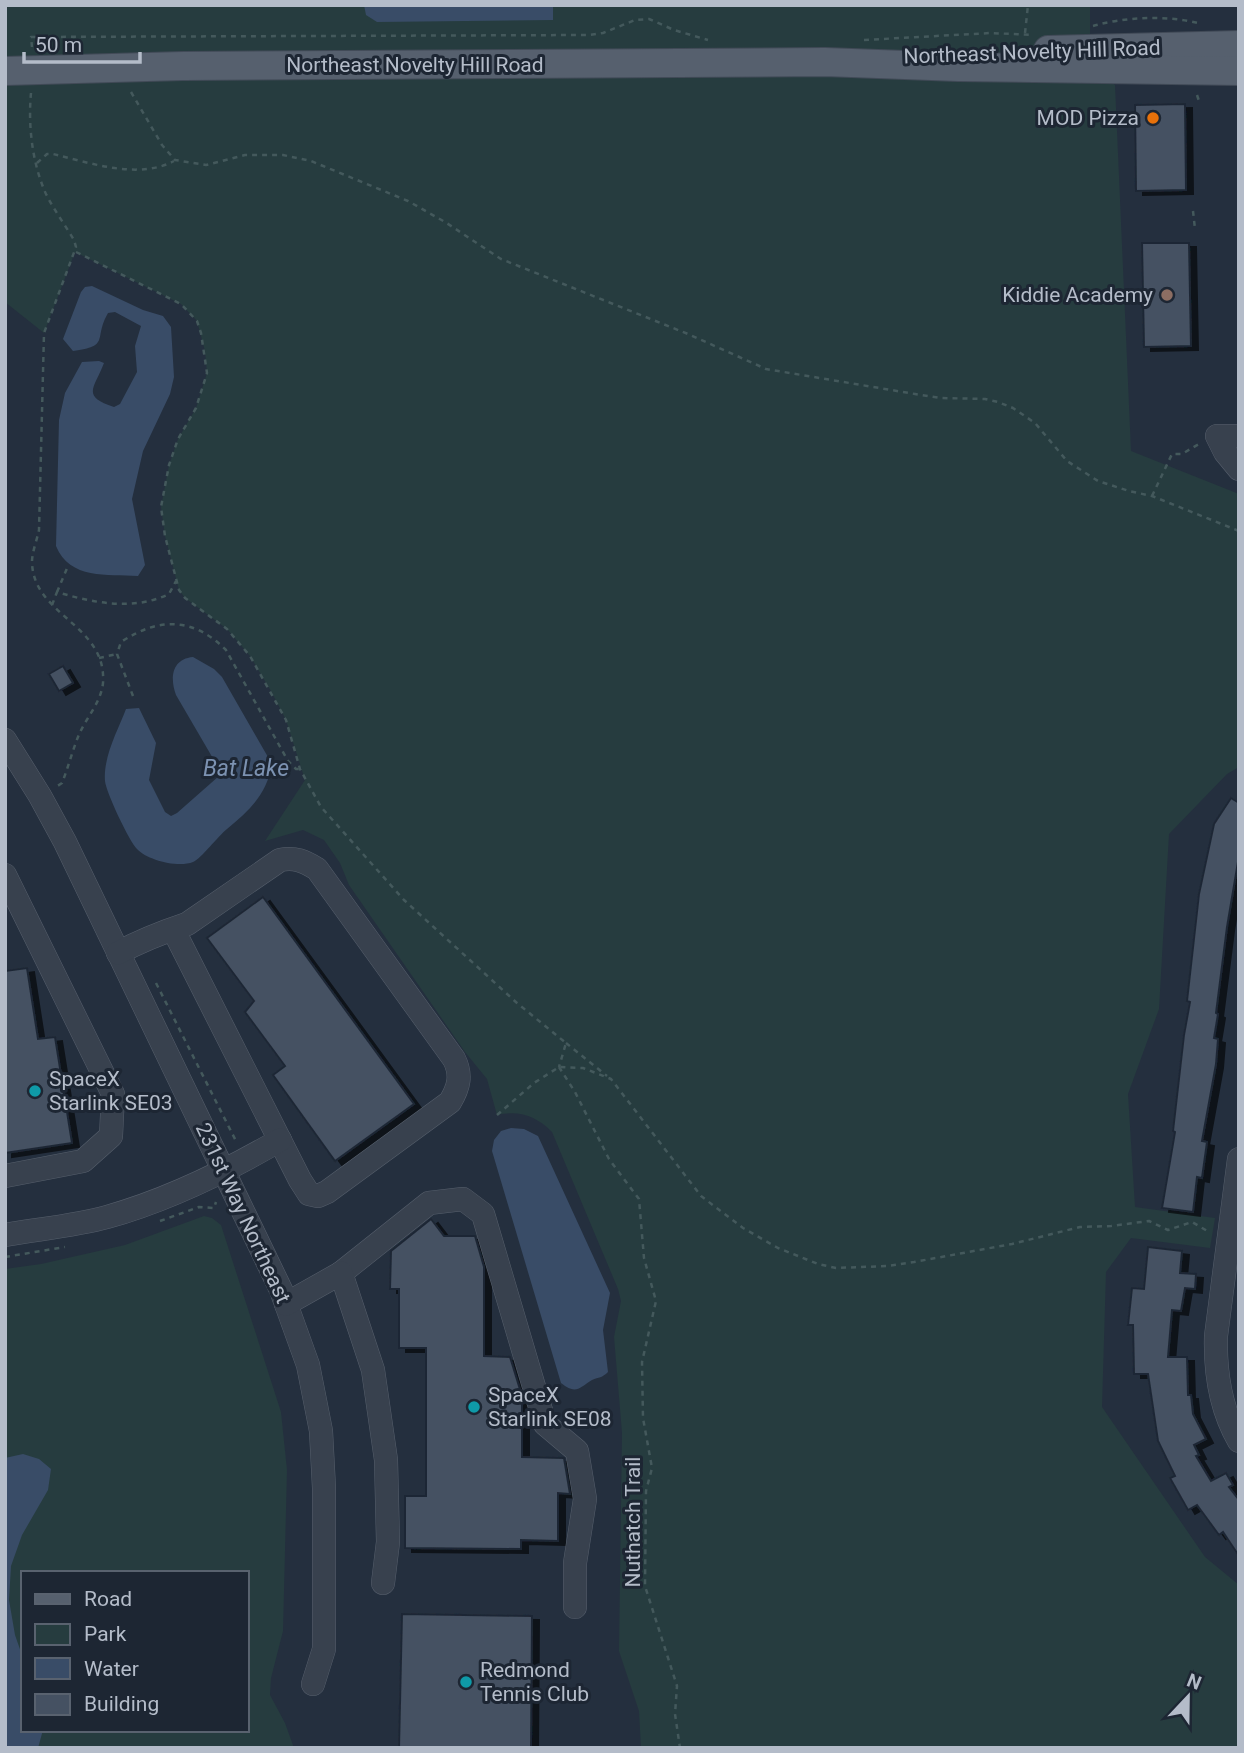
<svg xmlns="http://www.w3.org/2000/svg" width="1244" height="1753" font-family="Roboto,sans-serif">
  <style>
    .green { fill: #263c3f; fill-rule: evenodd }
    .water { fill: #394c67 }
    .building { fill: #455162; stroke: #1f2835; stroke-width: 2; filter: url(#shadow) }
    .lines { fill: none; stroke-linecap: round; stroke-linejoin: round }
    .minor-casing { stroke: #565f6c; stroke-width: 24 }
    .major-casing { stroke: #414a57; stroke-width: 30 }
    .path { stroke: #44595c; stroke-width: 2.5; stroke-dasharray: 5 5; stroke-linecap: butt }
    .minor { stroke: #38414e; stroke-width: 23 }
    .major { stroke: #56606e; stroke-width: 28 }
    .food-dot { fill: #e8710a; stroke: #1d2633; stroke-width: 2.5 }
    .education-dot { fill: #8d6e63; stroke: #1d2633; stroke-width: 2.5 }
    .culture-dot { fill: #0f9aa8; stroke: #1d2633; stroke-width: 2.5 }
    .labels { text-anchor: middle; stroke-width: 6; stroke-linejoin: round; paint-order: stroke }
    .street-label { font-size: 21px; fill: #b4bcc9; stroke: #1d2633 }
    .poi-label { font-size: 21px; fill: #b4bcc9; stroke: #1d2633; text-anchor: start }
    .water-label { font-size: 23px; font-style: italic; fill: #7c92b1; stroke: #1d2633 }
  </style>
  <defs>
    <filter id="shadow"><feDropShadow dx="7" dy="4" stdDeviation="0" flood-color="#0009"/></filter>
  </defs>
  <rect width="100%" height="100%" fill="#242f3e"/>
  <g class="green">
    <path d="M5,5H1090V68L1115,85L1131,451L1239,494V767L1227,774L1169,834L1159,1009L1128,1094L1135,1207L1215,1218L1210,1248L1131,1238L1106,1272L1102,1407L1205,1557L1239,1585V1748H641L639,1711L619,1651L622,1433L614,1337L621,1301L618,1289L552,1132C536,1116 520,1110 497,1115L487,1079L465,1052L349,885L340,863L324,840L303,830L265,841L305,780L286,720L271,691L250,656L227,629L185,598L179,590L165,536L161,507L169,465L178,439L196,408L207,373L205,351L197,321L181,304L75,252L44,333L5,302Z"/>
    <path d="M204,1216L212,1218L221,1225L281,1412L287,1470L283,1631L271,1678L270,1695L285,1723L294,1748H5V1269L41,1264L125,1245ZM23,1573H247V1730H23Z"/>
  </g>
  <g class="water">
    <path d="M364,5H553V20L377,22L366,15Z"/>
    <path d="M92,286L143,310L163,316L171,327L174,377L170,394L143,451L132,499L145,565L138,576C107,574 70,580 56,546L59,420L65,393L82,362L99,361L104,363C94,389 81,396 114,407L120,404L137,372L135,346L141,326L115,312L108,313C93,339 111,346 73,351L63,339L81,292L85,287Z"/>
    <path d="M193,657L214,669L222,677L272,764C267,794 250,810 227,829C218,836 201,859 193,862C178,868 147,860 137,849C129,841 106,792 105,781C103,757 118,730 126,709L139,708L156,743L149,780L165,812L171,816L177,813L219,776L218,767L176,695C170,679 171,659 193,657Z"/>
    <path d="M511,1128L524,1129L538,1136L610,1293L603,1330L608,1372C602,1378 599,1377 592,1380C579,1388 576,1395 561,1383L492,1151L494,1140L501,1131Z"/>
    <path d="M23,1454L39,1459L51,1469L48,1490L22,1535L11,1566L9,1600L15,1635L23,1658V1730H43L38,1748H5V1458Z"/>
  </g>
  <g class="building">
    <path d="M1185,104L1186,190L1136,191L1135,105Z"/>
    <path d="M1142,243H1189L1191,346L1144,347Z"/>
    <path d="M63,666L73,683L59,691L49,674Z"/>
    <path d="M1231,798L1239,803V856L1227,927L1216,1013L1218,1014L1214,1038L1218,1039L1216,1064L1202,1141L1207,1142L1202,1178L1197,1177L1193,1212L1162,1208L1175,1132L1173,1131L1184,1035L1190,1002L1187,1001L1199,894L1214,824Z"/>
    <path d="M263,897L414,1104L335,1161L273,1075L285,1066L245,1012L254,1001L207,938Z"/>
    <path d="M27,968L38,1039L55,1037L72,1143L5,1153V971Z"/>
    <path d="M431,1219L444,1236H475L484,1267V1356L510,1357L522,1396V1457L564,1458L570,1494L558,1493V1541L521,1540V1549L405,1548V1496H426V1348H399V1289H390L391,1251Z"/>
    <path d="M1148,1247L1182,1251L1180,1273L1196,1274L1195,1289L1185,1288L1181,1311L1172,1310L1168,1357H1187L1188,1395H1191L1193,1414L1206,1439L1194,1445L1199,1455L1196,1456L1211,1481L1226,1473L1233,1485L1229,1487L1239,1500V1556L1223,1532L1219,1535L1197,1505L1188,1510L1170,1478L1175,1476L1158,1441L1148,1374H1134L1133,1325H1128L1132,1288L1144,1289Z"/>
    <path d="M402,1614L532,1616L531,1748H399Z"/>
  </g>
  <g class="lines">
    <g class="minor-casing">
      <g id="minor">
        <path d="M1239,436H1217L1225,452L1239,469"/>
        <path d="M5,740L40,796L65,842L281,1290L308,1365L321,1431L324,1488V1649L313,1684"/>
        <path d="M5,875L113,1094L111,1136L83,1161L5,1176"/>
        <path d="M118,953C140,941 163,932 187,924L280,860C295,857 304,861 317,869L454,1059C462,1075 459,1087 450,1102L327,1192L318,1196L309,1194L300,1180L173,929"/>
        <path d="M1239,1159L1216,1336C1215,1371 1221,1410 1239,1441"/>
        <path d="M5,1235C39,1229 74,1226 107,1217C168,1200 225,1172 280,1140"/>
        <path d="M341,1273L429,1203L463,1199L483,1214L545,1424L577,1451L585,1499L575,1563V1607"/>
        <path d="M286,1304L341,1273L373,1370L386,1460L388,1542L383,1583"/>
      </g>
    </g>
    <g class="major-casing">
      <g id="major">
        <path d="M1048,50L1239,45"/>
        <path d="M5,71L183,66L825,62L958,67L1239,71"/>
      </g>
    </g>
    <g class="path">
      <path d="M1093,26C1125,17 1165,15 1198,23"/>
      <path d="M1025,33L1028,5"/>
      <path d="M864,40L991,33L1032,35"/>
      <path d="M32,47L31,37L589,35L603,33L635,20L649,19L674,30L708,40"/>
      <path d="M131,92L162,145L175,160L206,165L245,155H283L311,161L408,201L445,222L501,259L688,334L766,369L915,394L941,398L985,399L998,402L1013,408L1035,423L1067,461L1098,481L1129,491L1152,496L1239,531"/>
      <path d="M31,93C28,125 32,163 46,194C54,210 65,225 74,240L76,247L44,333L39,530C37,540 32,552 32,562C33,616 107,624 103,683C101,703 85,719 78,737C72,752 68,768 62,783L56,787"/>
      <path d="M1197,95L1200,104"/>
      <path d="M37,163L47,154H53C91,163 138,180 174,161"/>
      <path d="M1193,211L1195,229"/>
      <path d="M76,252L181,304L197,321L201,333L207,373L196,408L178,439L169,465L161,507L165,536L179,590L185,598L227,629L250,656L286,720L300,769L321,807L404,900L517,1003L566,1043L559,1067"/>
      <path d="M1152,496L1172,454H1182L1199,444"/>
      <path d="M57,592L68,566"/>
      <path d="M52,605L57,592C93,603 134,611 169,594L176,581"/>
      <path d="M99,658L117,654"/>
      <path d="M133,696L117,654L121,642C159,617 193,617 226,650L288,761L296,769H300"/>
      <path d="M156,983L237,1143"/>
      <path d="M566,1043L607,1076"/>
      <path d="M559,1067L575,1092L609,1159L639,1199L644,1258L656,1301L642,1362L643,1418L652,1468L646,1491L645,1586L677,1686L675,1714L680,1748"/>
      <path d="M497,1115L534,1083L559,1067L583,1068L611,1079L701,1196L743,1228L778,1248L818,1264L836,1268L888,1266L914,1262L1012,1244L1080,1227L1111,1226L1149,1221L1168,1230L1192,1222L1209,1232"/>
      <path d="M160,1221L199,1207L214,1208L216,1202"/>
      <path d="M5,1257L65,1247"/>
    </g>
    <use href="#minor" class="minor"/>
    <use href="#major" class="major"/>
  </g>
  <circle class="food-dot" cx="1153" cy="118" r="7"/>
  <circle class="education-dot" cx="1167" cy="295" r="7"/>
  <g class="culture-dot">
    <circle cx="35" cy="1091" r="7"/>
    <circle cx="474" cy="1407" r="7"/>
    <circle cx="466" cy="1682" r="7"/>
  </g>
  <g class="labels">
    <g class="street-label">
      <text transform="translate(1032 52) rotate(-2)" y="7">Northeast Novelty Hill Road</text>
      <text x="415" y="72">Northeast Novelty Hill Road</text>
      <text transform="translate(243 1213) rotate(65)" y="7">231st Way Northeast</text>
      <text transform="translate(633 1522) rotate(-90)" y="7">Nuthatch Trail</text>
    </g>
    <g class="poi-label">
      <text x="1139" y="125" text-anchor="end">MOD Pizza</text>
      <text x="1153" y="302" text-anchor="end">Kiddie Academy</text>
      <text x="49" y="1086">SpaceX<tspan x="49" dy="24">Starlink SE03</tspan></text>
      <text x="488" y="1402">SpaceX<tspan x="488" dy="24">Starlink SE08</tspan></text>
      <text x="480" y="1677">Redmond<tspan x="480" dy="24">Tennis Club</tspan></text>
    </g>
    <g class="water-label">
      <text x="246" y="776">Bat Lake</text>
    </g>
  </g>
  <rect width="1244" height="1753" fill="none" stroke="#b4bcc9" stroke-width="14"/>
  <rect x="21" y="1571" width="228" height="161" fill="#1d2633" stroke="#59626f" stroke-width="2"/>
  <rect x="35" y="1594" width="35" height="10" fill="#56606e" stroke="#59626f" stroke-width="2"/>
  <text x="84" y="1606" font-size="21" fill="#b4bcc9">Road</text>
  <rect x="35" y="1624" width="35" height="21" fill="#263c3f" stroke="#59626f" stroke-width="2"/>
  <text x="84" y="1641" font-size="21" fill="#b4bcc9">Park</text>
  <rect x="35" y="1658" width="35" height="21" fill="#394c67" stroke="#59626f" stroke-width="2"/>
  <text x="84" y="1676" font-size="21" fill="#b4bcc9">Water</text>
  <rect x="35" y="1694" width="35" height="21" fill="#455162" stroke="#59626f" stroke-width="2"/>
  <text x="84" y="1711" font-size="21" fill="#b4bcc9">Building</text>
  <g transform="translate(1188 1697) rotate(22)" stroke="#1d2633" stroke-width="5" paint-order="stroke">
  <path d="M0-5L12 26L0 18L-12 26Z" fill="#b4bcc9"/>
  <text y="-10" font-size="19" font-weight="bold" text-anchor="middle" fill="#b4bcc9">N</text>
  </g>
  <path d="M24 52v10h116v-10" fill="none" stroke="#b4bcc9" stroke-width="3.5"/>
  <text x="35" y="52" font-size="21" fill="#b4bcc9" stroke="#1d2633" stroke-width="5" paint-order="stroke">50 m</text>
</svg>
